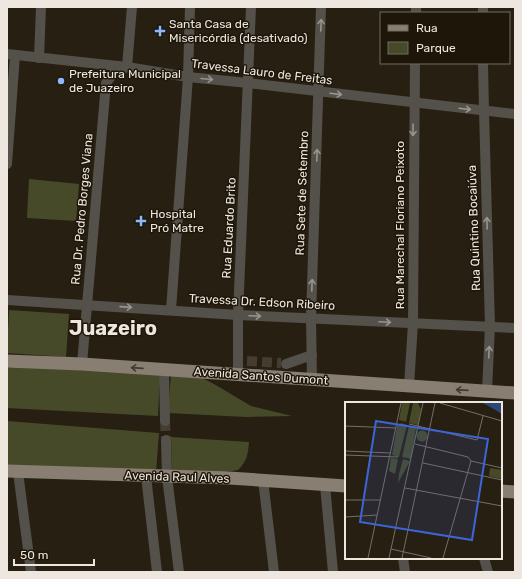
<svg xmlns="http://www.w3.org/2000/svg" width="522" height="579" font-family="Rubik,sans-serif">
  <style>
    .green { fill: #474a29 }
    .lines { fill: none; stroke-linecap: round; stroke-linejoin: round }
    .minor-tunnel { stroke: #453d31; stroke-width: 10; stroke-dasharray: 10 5; stroke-linecap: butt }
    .minor { stroke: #54504a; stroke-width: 10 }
    .major { stroke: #887f72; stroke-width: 13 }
    .oneway { stroke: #99948d }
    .oneway2 { stroke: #433b2e }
    .poi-dot { fill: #8bb9fc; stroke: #1e1609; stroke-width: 1.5 }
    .labels { text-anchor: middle; stroke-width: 3; stroke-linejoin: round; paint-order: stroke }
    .poi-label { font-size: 12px; fill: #ede7df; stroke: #1e1609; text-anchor: start }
    .street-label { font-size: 12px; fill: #ede7df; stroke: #1e1609 }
    .town-label { font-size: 20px; font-weight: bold; fill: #ede7df; stroke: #1e1609 }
    .inset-road { fill: none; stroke: #766f64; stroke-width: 1 }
    .view { fill: #3c65d9; fill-opacity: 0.15; stroke: #3c65d9; stroke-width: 2 }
    .inset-edge { fill: none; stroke: #ede7df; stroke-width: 2 }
  </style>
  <rect width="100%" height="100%" fill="#271f12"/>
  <g class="green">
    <path d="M29,179L79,184L76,221L27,218Z"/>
    <path d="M9,310L69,314L66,357L7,353Z"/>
    <path d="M14,366L160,373L158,416L7,408V368Z"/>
    <path d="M171,374L200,377L214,384L251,406L292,416L246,417L168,413Z"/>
    <path d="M7,421L159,433L156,472L7,466Z"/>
    <path d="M171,437L249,442C248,454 247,461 238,470L224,472L172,471Z"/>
  </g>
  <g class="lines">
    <g class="minor-tunnel">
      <path d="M247,361L281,363"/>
      <path d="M165,421L166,440"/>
    </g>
    <g class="minor">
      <path d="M483,7V13"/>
      <path d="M416,13V7"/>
      <path d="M7,54L127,67L188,77L248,83L515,114"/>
      <path d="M39,58L41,7"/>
      <path d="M483,63L484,111L490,326L487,391"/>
      <path d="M127,67L132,7"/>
      <path d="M7,164L15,55"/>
      <path d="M7,300L238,315L515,328"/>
      <path d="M171,310L188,77L190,7"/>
      <path d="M82,364L106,83L114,73L127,67"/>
      <path d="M286,364L312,355"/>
      <path d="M164,370L165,421"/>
      <path d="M238,375V315L251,7"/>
      <path d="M312,380L311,317L321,7"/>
      <path d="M409,386L413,323L415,63"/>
      <path d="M166,440L167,477L179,572"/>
      <path d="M18,472L31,572"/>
      <path d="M146,476L157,572"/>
      <path d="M263,480L274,572"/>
      <path d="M325,485L333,572"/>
      <path d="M403,558L405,572"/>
      <path d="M484,558L488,572"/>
    </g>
    <g class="major">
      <path d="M7,361L82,364L515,393"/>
      <path d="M7,471L229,478L346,486"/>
      <path d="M501,491L515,492"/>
    </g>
  </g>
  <defs><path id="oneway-shaft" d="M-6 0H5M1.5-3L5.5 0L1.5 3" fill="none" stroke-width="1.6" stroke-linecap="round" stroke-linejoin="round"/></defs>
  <g class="oneway">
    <use href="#oneway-shaft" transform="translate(321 25) rotate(-88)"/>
    <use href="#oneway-shaft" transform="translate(207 79) rotate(5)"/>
    <use href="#oneway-shaft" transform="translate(336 94) rotate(7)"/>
    <use href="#oneway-shaft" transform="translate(465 109) rotate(7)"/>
    <use href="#oneway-shaft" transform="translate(413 130) rotate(90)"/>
    <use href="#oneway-shaft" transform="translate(317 155) rotate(-88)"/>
    <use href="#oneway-shaft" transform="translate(487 223) rotate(-92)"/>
    <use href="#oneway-shaft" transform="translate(312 285) rotate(-88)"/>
    <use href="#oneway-shaft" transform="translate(126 307) rotate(4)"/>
    <use href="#oneway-shaft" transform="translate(255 316) rotate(2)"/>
    <use href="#oneway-shaft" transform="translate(385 322) rotate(3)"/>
    <use href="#oneway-shaft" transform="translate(489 352) rotate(-87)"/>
  </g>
  <g class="oneway2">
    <use href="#oneway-shaft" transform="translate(137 368) rotate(-176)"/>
    <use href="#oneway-shaft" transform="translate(462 390) rotate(-176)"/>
  </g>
  <g class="poi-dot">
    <path d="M158 25h4v4h4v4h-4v4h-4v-4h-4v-4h4z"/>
    <circle cx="61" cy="81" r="4"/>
    <path d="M139 215h4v4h4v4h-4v4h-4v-4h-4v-4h4z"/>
  </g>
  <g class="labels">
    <g class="poi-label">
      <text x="169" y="28">Santa Casa de<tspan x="169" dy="14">Misericórdia (desativado)</tspan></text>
      <text x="69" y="78">Prefeitura Municipal<tspan x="69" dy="14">de Juazeiro</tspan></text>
      <text x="150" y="218">Hospital<tspan x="150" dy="14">Pró Matre</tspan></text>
    </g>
    <g class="street-label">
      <text transform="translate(262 72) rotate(7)" y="4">Travessa Lauro de Freitas</text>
      <text transform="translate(302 193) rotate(-88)" y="4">Rua Sete de Setembro</text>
      <text transform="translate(82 209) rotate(-85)" y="4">Rua Dr. Pedro Borges Viana</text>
      <text transform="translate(400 225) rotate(-90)" y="4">Rua Marechal Floriano Peixoto</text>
      <text transform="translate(229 228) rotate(-87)" y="4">Rua Eduardo Brito</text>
      <text transform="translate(474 228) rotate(-92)" y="4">Rua Quintino Bocaiúva</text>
      <text transform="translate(262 302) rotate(3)" y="4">Travessa Dr. Edson Ribeiro</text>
      <text transform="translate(261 376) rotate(4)" y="4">Avenida Santos Dumont</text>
      <text transform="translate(177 477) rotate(2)" y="4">Avenida Raul Alves</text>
    </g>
    <g class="town-label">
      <text x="113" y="335">Juazeiro</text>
    </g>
  </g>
  <g transform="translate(345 402)">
    <rect width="157" height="157" fill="#271f12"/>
    <path d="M57,1H65L61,20L54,18ZM68,1H73L76,7L73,23L64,21ZM56,21L62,23L54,55L47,53L52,24ZM64,24L71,26L66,57L57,55ZM71.5 34a5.5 5.5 0 1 1 11 0a5.5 5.5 0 1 1-11 0ZM46,56L53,57L50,72L44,69ZM58,57L65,59L53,81L54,72ZM145,66L157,68V77L144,74Z" fill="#474a29"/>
    <path d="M138,1H157V12L147,6Z" fill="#2a4974"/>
    <path class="inset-road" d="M95,1L157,19M64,22L132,38L138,14M0,24L51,26M70,42L123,55L126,59M0,49L45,51M0,53L53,55M126,59L157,66M78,61L157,78M60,86L157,104M0,98H35M0,115L32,113M46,147L86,156M23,156L56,1M44,156L78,1M57,156L90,1M98,156L126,59"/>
    <path class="view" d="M31,19L143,37L127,138L15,120Z"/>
    <rect width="157" height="157" class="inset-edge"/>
  </g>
  <rect width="522" height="579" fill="none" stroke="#ede7df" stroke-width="16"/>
  <rect x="380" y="12" width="130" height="52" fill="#1e1609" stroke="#716a5f"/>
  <rect x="388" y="25" width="20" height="6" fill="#887f72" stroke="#716a5f"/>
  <text x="416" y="32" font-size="12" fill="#ede7df">Rua</text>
  <rect x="388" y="42" width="20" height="12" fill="#474a29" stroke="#716a5f"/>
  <text x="416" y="52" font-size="12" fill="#ede7df">Parque</text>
  <path d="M14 559v6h80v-6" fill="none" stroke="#ede7df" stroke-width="2"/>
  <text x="20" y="559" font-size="12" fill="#ede7df" stroke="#1e1609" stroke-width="3" paint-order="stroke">50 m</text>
</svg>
